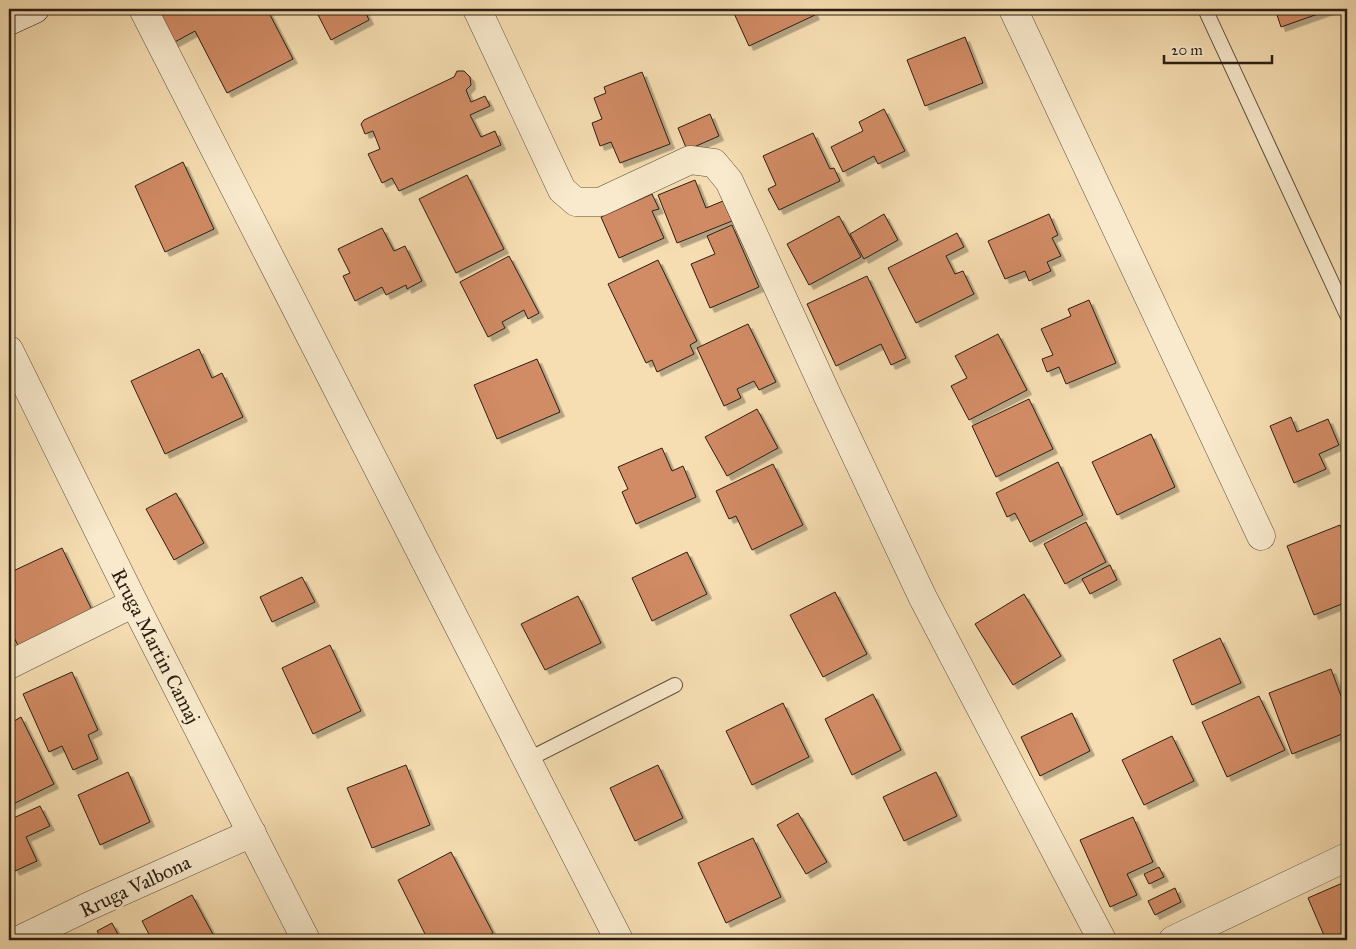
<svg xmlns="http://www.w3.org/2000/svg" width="1356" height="949" font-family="'IM FELL Great Primer',serif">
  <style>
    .building { fill: #d18b65; stroke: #291f14; filter: url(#shadow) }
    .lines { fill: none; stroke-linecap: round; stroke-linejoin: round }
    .lane-casing { stroke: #5c4f3c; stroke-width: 16 }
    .street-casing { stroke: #5c4f3c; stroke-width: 29 }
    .secondary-casing { stroke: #291f14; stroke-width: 29 }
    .lane { stroke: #f9eacd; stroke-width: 14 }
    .street { stroke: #f9eacd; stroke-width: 28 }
    .secondary { stroke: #f9eacd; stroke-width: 28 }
    .labels { text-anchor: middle; stroke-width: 5; stroke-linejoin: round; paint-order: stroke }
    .street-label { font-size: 20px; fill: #291f14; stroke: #f9eacd }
  </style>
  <defs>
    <filter id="shadow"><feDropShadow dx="4.5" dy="4.5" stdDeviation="0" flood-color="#0004"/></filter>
  </defs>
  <rect width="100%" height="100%" fill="#f6deb2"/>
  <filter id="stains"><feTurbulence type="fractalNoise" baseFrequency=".004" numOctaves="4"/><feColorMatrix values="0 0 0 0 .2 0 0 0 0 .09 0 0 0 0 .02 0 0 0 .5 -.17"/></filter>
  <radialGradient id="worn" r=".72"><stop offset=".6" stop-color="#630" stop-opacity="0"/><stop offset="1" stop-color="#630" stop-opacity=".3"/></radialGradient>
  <g class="building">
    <path d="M168,9H267L293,59L227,93L195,31L173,43L158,14Z"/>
    <path d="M315,9H364L369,20L331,40Z"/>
    <path d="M732,9H812L815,15L749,46Z"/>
    <path d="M1275,9H1332L1281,27Z"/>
    <path d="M965,37L983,83L925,106L907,60Z"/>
    <path d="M457,71H464L470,77L471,85L466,90L471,102L485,96L490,106L470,115L481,137L495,131L501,145L399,191L392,178L382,183L368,154L380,149L373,131L365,134L361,124L364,120L454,77Z"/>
    <path d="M642,72L670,144L620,163L611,142L600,146L592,123L602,119L594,98L606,93L604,87Z"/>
    <path d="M884,109L905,151L878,164L874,156L843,172L831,147L863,131L859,122Z"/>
    <path d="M710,114L719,136L687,150L678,128Z"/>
    <path d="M813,133L830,169L834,168L840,181L779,210L768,189L776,185L763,156Z"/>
    <path d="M183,162L214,229L165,252L135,186Z"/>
    <path d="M467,175L504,249L456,273L419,199Z"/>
    <path d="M695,180L706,208L723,201L732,221L677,243L658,195Z"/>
    <path d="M652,194L659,209L652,211L664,238L619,258L601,217Z"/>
    <path d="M884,214L898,240L864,259L850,234Z"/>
    <path d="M1049,214L1058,235L1052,238L1061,256L1047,262L1051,271L1029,281L1025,271L1005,279L988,241Z"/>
    <path d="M839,216L861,257L809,285L787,244Z"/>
    <path d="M732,225L759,287L710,308L691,264L715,254L707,236Z"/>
    <path d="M382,228L394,251L405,246L422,281L407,289L406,285L386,295L382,287L355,301L343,276L350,273L338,249Z"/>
    <path d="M957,233L964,247L946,256L955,274L963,271L974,294L916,323L888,268Z"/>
    <path d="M509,256L539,313L528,319L524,310L502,322L505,328L488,337L460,282Z"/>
    <path d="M658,260L697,341L690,345L694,354L657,372L652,360L646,363L608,284Z"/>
    <path d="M867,276L906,358L891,365L881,344L836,366L807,304Z"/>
    <path d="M1089,300L1116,363L1066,384L1059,367L1047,372L1042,359L1053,355L1041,329L1071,316L1068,309Z"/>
    <path d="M748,324L776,382L759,390L754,381L737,389L741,398L724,406L697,348Z"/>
    <path d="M998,334L1027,390L969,420L951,386L967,378L955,356Z"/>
    <path d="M199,349L212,378L222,373L243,417L165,454L131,381Z"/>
    <path d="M537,359L560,412L497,439L474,385Z"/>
    <path d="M1029,399L1053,449L996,477L972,426Z"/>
    <path d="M757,409L778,448L727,476L705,437Z"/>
    <path d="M1291,417L1297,432L1328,419L1339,445L1319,454L1326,469L1294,483L1270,426Z"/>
    <path d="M1151,434L1175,487L1117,515L1092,462Z"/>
    <path d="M662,448L672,471L683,466L696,497L636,524L622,492L628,489L618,467Z"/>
    <path d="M1058,462L1083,515L1030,542L1015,513L1007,517L996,493Z"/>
    <path d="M773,464L803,525L752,550L736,516L729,519L716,491Z"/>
    <path d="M176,493L204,543L174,560L146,509Z"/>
    <path d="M1086,522L1106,562L1065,584L1044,544Z"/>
    <path d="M1340,525L1347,543V602L1314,615L1287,546Z"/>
    <path d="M62,548L92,610L18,646L9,626V573Z"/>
    <path d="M687,552L707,594L652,621L632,578Z"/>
    <path d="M1110,565L1117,580L1090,594L1082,579Z"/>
    <path d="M302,577L315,602L272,622L260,597Z"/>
    <path d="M835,592L867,654L823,677L790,615Z"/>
    <path d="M1024,594L1061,656L1013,685L975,624Z"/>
    <path d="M578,596L601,643L545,670L521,624Z"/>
    <path d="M1220,638L1241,683L1192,705L1173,660Z"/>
    <path d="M330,645L361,711L313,734L282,668Z"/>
    <path d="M1331,669L1347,712V732L1292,754L1269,693Z"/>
    <path d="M72,672L98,730L88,735L98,759L73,770L62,746L49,752L23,694Z"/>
    <path d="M873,694L901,750L852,775L825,719Z"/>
    <path d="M1259,696L1285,750L1227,777L1202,722Z"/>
    <path d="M783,703L809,757L752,785L726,731Z"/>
    <path d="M1072,713L1090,751L1040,776L1021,737Z"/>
    <path d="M21,717L54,784L9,806V724Z"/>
    <path d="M1172,736L1194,781L1144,805L1122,760Z"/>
    <path d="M406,765L430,825L372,848L347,788Z"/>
    <path d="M658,765L683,818L635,841L610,788Z"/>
    <path d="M128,772L150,822L100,845L78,795Z"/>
    <path d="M936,772L957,816L904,841L883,797Z"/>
    <path d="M40,806L50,826L26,837L37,861L15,871L9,857V820Z"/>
    <path d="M798,813L827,862L806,874L777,825Z"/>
    <path d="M1133,817L1153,862L1127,874L1137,895L1110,907L1080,840Z"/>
    <path d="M753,838L781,897L726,923L698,863Z"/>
    <path d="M451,852L493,933L480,940H428L398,880Z"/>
    <path d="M1159,867L1164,877L1149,884L1144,874Z"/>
    <path d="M1347,881V940H1326L1308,898Z"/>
    <path d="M1175,888L1181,902L1155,915L1148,901Z"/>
    <path d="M192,895L216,940H152L142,921Z"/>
    <path d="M112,923L121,940H102L97,931Z"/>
  </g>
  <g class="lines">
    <g class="lane-casing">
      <g id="lane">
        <path d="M1205,9L1347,315"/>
        <path d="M527,760L675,685"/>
      </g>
    </g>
    <g class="street-casing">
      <g id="street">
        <path d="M143,9L619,940"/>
        <path d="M477,9L562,190L576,202H600L690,160L714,163L729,181L829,399L923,598L1102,940"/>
        <path d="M1013,9L1261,536"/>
        <path d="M9,350L134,603L306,940"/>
        <path d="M9,665L134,603"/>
        <path d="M19,940L87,907L252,833"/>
        <path d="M1173,940L1347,857"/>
      </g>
    </g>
    <g class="secondary-casing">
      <path id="secondary" d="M9,21L35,9"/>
    </g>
    <use href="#lane" class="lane"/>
    <use href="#street" class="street"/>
    <use href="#secondary" class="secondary"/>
  </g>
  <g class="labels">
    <g class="street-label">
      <text transform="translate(156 646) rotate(63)" y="7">Rruga Martin Camaj</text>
      <text transform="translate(135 886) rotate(-25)" y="7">Rruga Valbona</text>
    </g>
  </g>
  <rect width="1356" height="949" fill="none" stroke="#f6deb2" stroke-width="30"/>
  <rect x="10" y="10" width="1336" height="929" fill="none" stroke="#291f14" stroke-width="2.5"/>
  <rect x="15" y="15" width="1326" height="919" fill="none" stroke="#291f14"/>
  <path d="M1164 55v8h108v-8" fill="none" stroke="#291f14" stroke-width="2.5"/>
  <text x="1171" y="55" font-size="15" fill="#291f14" stroke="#f9eacd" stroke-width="4" paint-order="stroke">20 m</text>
  <rect width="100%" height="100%" filter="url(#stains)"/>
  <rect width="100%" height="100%" fill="url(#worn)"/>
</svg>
